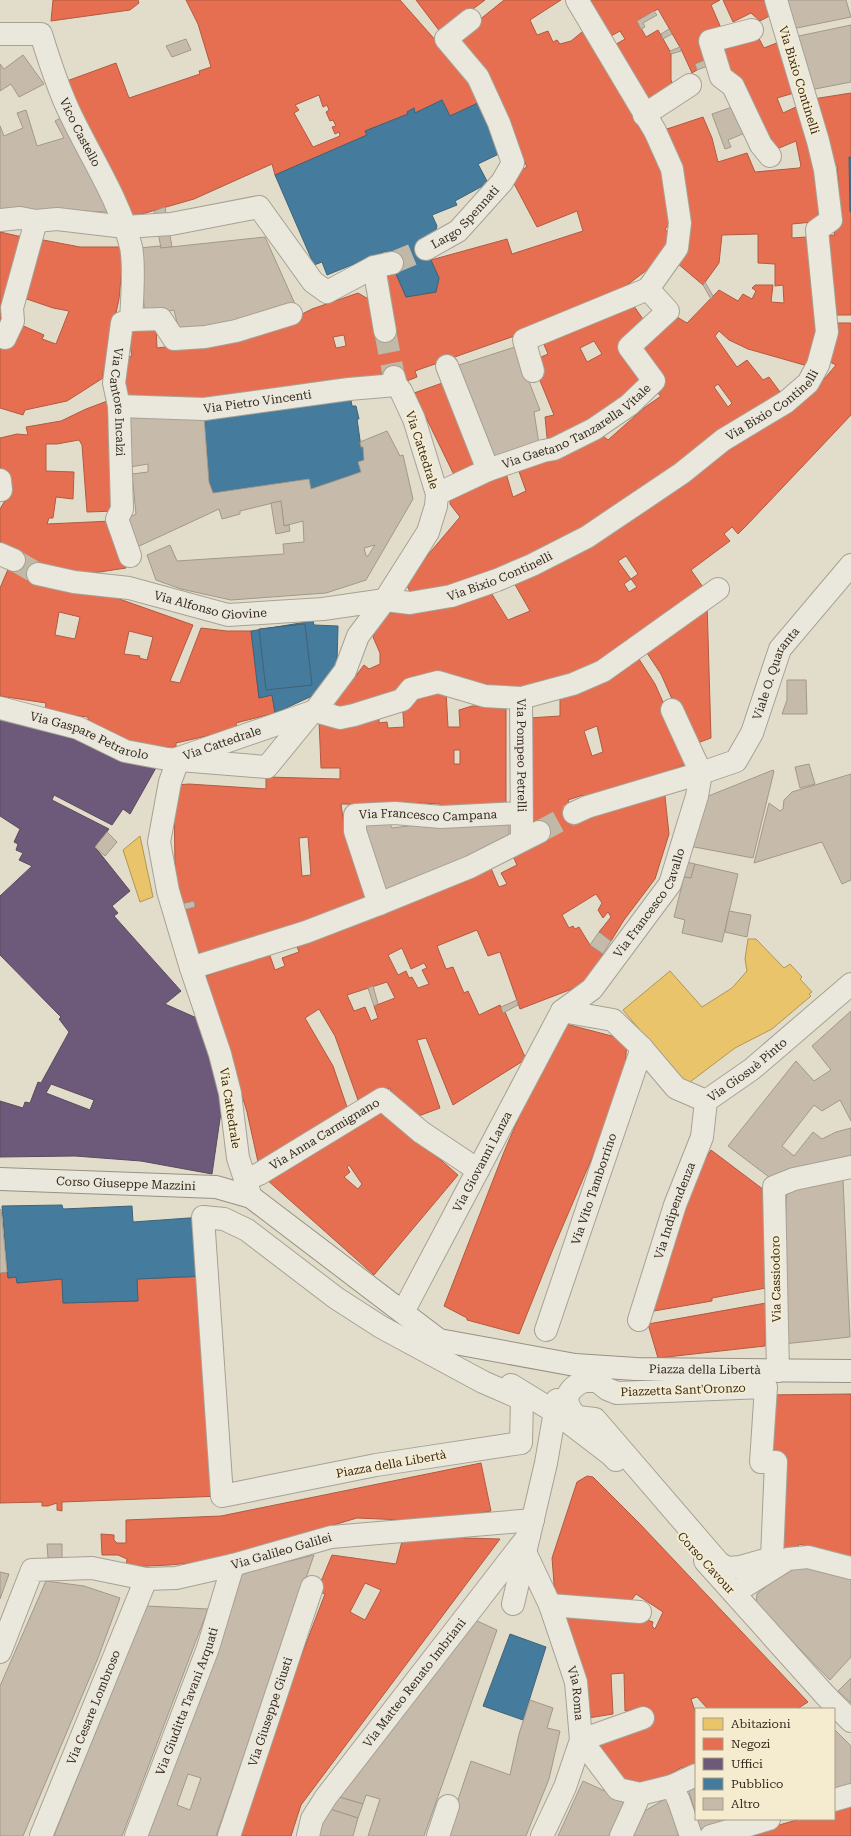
<svg xmlns="http://www.w3.org/2000/svg" width="851" height="1836" font-family="'Roboto Serif',serif">
  <style>
    .homes { fill: #e9c46a; stroke: #b39653 }
    .shops { fill: #e76f51; stroke: #b25a41; fill-rule: evenodd }
    .offices { fill: #6d597a; stroke: #5c4b5e; fill-rule: evenodd }
    .public { fill: #457b9d; stroke: #406377 }
    .building { fill: #c6bbab; stroke: #a2988a; fill-rule: evenodd }
    .lines { fill: none; stroke-linecap: round; stroke-linejoin: round }
    .street-tunnel { stroke: #c0b9a7; stroke-width: 22; stroke-dasharray: 22 11; stroke-linecap: butt }
    .street-casing { stroke: #a7a194; stroke-width: 24 }
    .secondary-casing { stroke: #979184; stroke-width: 24 }
    .street { stroke: #eae7dc; stroke-width: 22 }
    .secondary { stroke: #eae7dc; stroke-width: 22 }
    .labels { text-anchor: middle; stroke-width: 4; stroke-linejoin: round; paint-order: stroke }
    .street-label { font-size: 12px; fill: #362a1d; stroke: #f5ecd0 }
  </style>
  <rect width="100%" height="100%" fill="#e2ddca"/>
  <g class="homes">
    <path d="M509,17L517,24L505,34L497,27Z"/>
    <path d="M113,70L126,109L180,91L206,187L179,196L131,206L74,85Z"/>
    <path d="M847,367L851,371V385L843,391L833,381Z"/>
    <path d="M11,446L13,453L2,455L0,448Z"/>
    <path d="M556,482L570,507L550,517L536,490Z"/>
    <path d="M426,627L431,639L418,644L413,632Z"/>
    <path d="M1,746L19,754L12,774L0,770Z"/>
    <path d="M140,836L153,897L140,902L123,850Z"/>
    <path d="M748,939H756L784,968L790,964L802,977L800,979L812,992L809,994L811,996L772,1029L735,1048L686,1085L623,1010L670,971L702,1007L732,988L747,971L745,959Z"/>
    <path d="M119,950L151,988L119,1015L102,1021L74,988Z"/>
  </g>
  <g class="shops">
    <path d="M53,0H138L139,3L130,10L51,21Z"/>
    <path d="M186,0H400L475,85L457,38L504,0H561L530,20L537,35L548,31L553,42L557,40L560,44L571,41L582,32L627,97L624,100L647,131L659,151L652,154L665,176L675,220L665,229L675,243L652,266L622,289L645,322L632,339L647,380L624,402L548,447L545,417L554,415L532,361L548,354L537,328L415,371L417,377L402,383L230,402L125,399L126,357L132,356L126,327H156L157,348L200,343L278,326L312,309L358,293L370,300L386,277L396,273L406,297L436,292L439,278L431,260L507,239L512,254L583,231L577,211L537,227L510,176L527,167L499,106L483,115L478,103L450,116L442,100L415,113L414,108L407,112L408,114L365,131L367,135L275,175L272,164L194,199L128,218L64,82L116,63L129,98L200,74L199,71L211,67L198,24ZM319,95L323,107L327,105L329,110L326,112L330,121L333,120L336,126L332,127L335,134L339,132L340,136L313,147L294,113L299,110L295,105ZM344,335L346,346L336,348L333,337ZM594,341L602,354L587,362L580,348Z"/>
    <path d="M416,0H485L441,33Z"/>
    <path d="M590,0H720L711,5L721,28L705,60L695,64L697,70L692,73L681,49L658,9L637,21L646,37L658,30L671,53V80L673,85L660,91L662,98L647,106L613,46L625,39L620,31L611,36Z"/>
    <path d="M723,0H765L773,14L760,21L751,13L733,22Z"/>
    <path d="M756,33L764,48L779,42L794,93L777,98L783,113L813,99L851,93V315H832L820,339L811,367L748,349L729,340L719,331L715,336L737,367L747,360L763,380L769,377L783,396L741,439L791,409L825,378L836,365L828,361L835,323H851V415L747,525L738,534L732,527L724,534L730,541L691,570L705,590L596,667L506,691L409,684L346,714L335,703L364,665L369,669L380,664V653L373,637L383,616L403,608L418,607L405,582L460,517L450,504L451,493L505,470L513,497L526,491L517,466L598,432L608,440L644,408L661,396L655,391L638,344L672,314L687,323L719,290L738,301L743,294L752,299L756,291L752,288L755,285H773L771,302L784,303L783,285L775,286V264L758,263V234L722,235L719,263L703,285L677,263L661,131L703,117L712,138L718,162L747,153L755,172L799,168L801,166L796,141L772,151L713,46ZM831,161L837,165L841,224L832,225L835,235L792,238V224L823,221ZM718,384L732,403L728,407L714,387ZM626,556L638,574L631,579L637,587L629,592L624,584L631,579L618,561ZM513,581L530,611L508,620L490,591Z"/>
    <path d="M0,232L27,238L0,336Z"/>
    <path d="M38,239L80,247H124L119,299L114,322L108,371H103V378L67,401L25,410L23,415L0,408V345L19,324L44,335L42,339L56,344L69,311L53,308L21,297Z"/>
    <path d="M448,381L482,467L457,481L414,393Z"/>
    <path d="M110,400L107,423H116V511L87,512L82,445L79,440L57,444H46V471L74,472L73,499L56,497L53,518H49L47,524L112,521L126,568L73,576L108,595L193,625L170,681L180,683L201,628L227,631H251L259,698L272,695L275,713L236,723L237,729L176,743V747L133,749L88,727V717L45,712L46,703L0,696V588L9,567L0,546V509L6,499L0,496V438L17,434L28,435L26,427L61,421L86,409ZM59,612L80,617L75,639L55,635ZM129,631L153,637L147,660L139,658L140,656L124,654Z"/>
    <path d="M707,602L711,738L692,745L697,760L613,793L584,801L583,795L568,800L576,817L664,787L669,834L655,879L624,920L611,941L599,932L611,917L608,912L603,918L598,910L602,903L596,894L562,915L569,928L573,926L575,929L579,927L590,945L603,954L582,987L572,989L520,1009L500,952L488,956L477,930L437,946L446,969L453,967L464,993L468,991L479,1015L500,1005L503,1013L505,1012L525,1057L523,1061L453,1105L426,1038L417,1040L440,1108L416,1117L394,1099L390,1088L358,1100L335,1036L319,1009L305,1018L333,1066L348,1110L258,1162L247,1112L206,976L269,953L275,970L285,966L282,958L299,952L296,944L490,866L499,887L507,884L501,873L517,865L511,852L529,718L560,716V693L622,672L619,664L637,656L655,684L682,745L691,742L661,674L645,650ZM597,726L603,752L592,756L584,731ZM402,948L411,969L424,963L427,968L422,970L429,984L418,988L412,977L409,978L406,971L398,975L388,955ZM387,982L395,998L374,1006L378,1018L371,1021L365,1007L354,1011L347,995Z"/>
    <path d="M446,691L448,727H460L459,710L472,706H506V808L440,809V804L423,803H418V805L341,804L344,826L357,864L374,902L206,958L196,952L183,910L195,907L194,901L181,904L177,890L175,864L174,802L176,785L189,784L266,789V777L340,779V768H321L319,720L379,715V723L387,722L388,728L404,727L402,700ZM454,750H460V764H454ZM308,837L311,875L302,876L299,838Z"/>
    <path d="M566,1024L627,1040L624,1083L553,1249L519,1334L467,1320V1318L444,1306L504,1152L543,1061Z"/>
    <path d="M379,1106L458,1175L374,1275L266,1179ZM349,1165L362,1184L358,1189L344,1177L350,1172L347,1167Z"/>
    <path d="M711,1150L768,1193L766,1288L712,1298V1301L648,1312L692,1180Z"/>
    <path d="M7,1272L8,1278L16,1277L17,1283L62,1279L63,1303L138,1301L137,1279L207,1276L222,1496L62,1502V1511L57,1510V1503L48,1506H42V1502L0,1503V1273Z"/>
    <path d="M766,1303L765,1346L658,1358L648,1324Z"/>
    <path d="M851,1394V1558L799,1544L797,1553L772,1558L776,1462H761L765,1395Z"/>
    <path d="M481,1463L491,1511L470,1515L404,1520L357,1518L213,1561L169,1565L126,1567L127,1559L118,1555H102L101,1534L114,1535V1540L117,1543H126V1520L221,1516Z"/>
    <path d="M587,1476L593,1477L640,1524L808,1702L797,1709H708L697,1697L691,1699L696,1714V1764L682,1769V1767L652,1785L619,1783L594,1745L651,1724L648,1707L625,1711L624,1673L611,1674L613,1714L576,1720L560,1614L633,1615L653,1622L652,1626L655,1629L663,1612L636,1594L627,1606L555,1596L552,1558L577,1482Z"/>
    <path d="M465,1529L464,1538L500,1539L301,1805L291,1836H238L260,1764L325,1594L317,1591L332,1555L396,1564L404,1534ZM365,1583L381,1590L365,1620L350,1612Z"/>
    <path d="M851,1804V1836H741L800,1819H834V1809Z"/>
  </g>
  <path class="offices" d="M0,716L73,732L157,766L130,814L123,809L112,825L54,795L52,800L109,829L95,847L130,891L112,906L118,913L114,916L181,991L165,1004L199,1019L217,1079L221,1112L212,1174L141,1161L75,1156L0,1157V1101L23,1108L25,1102L30,1103L38,1082L41,1083L69,1032L59,1019L61,1017L0,955V896L32,866L19,860L23,853L16,850L18,844L14,842L20,829L0,816ZM51,1084L94,1100L90,1110L46,1093Z"/>
  <g class="public">
    <path d="M442,100L450,116L478,103L501,153L478,164L488,183L455,201L457,205L432,215L437,226L435,233L421,238L439,278L436,292L406,297L386,251L327,275L322,262L314,265L275,175L367,135L365,131L408,114L407,112L414,108L415,113Z"/>
    <path d="M849,157H851V212H850Z"/>
    <path d="M350,395L352,406H356L359,419H357L361,447H363L364,460L358,462L361,472L311,489L309,479L213,493L209,482L204,415Z"/>
    <path d="M313,621L314,625L338,626L337,662L340,665L324,686L310,697L275,713L272,695L259,698L251,631Z"/>
    <path d="M305,624L312,685L266,690L259,629Z"/>
    <path d="M62,1205L63,1209L132,1206L133,1222L203,1217L207,1276L137,1279L138,1301L63,1303L62,1279L17,1283L16,1277L8,1278L2,1206Z"/>
    <path d="M510,1634L546,1647L523,1720L483,1706Z"/>
  </g>
  <g class="building">
    <path d="M783,0H846L851,17L792,29Z"/>
    <path d="M654,11L657,15L643,23L645,27L641,29L637,21Z"/>
    <path d="M851,25V82L810,90L794,37Z"/>
    <path d="M669,29L672,34L663,39L661,34Z"/>
    <path d="M186,39L191,50L172,57L166,46Z"/>
    <path d="M680,47L681,51L671,54L670,51Z"/>
    <path d="M23,55L44,84L19,97L11,84L0,91V64L4,69Z"/>
    <path d="M705,60L708,66L697,70L695,64Z"/>
    <path d="M738,105L752,130L728,140L731,147L725,149L712,114Z"/>
    <path d="M26,110L37,146L64,138L55,121L64,116L96,176L107,212L79,211L0,214V126L4,136L23,128L17,113Z"/>
    <path d="M165,207L172,247L161,248L154,211Z"/>
    <path d="M265,237L295,304L180,335L174,310L145,316L139,248L160,246L161,248Z"/>
    <path d="M705,282L713,296L711,299L703,285Z"/>
    <path d="M521,345L528,379L540,410L534,412L539,444L490,463L453,367Z"/>
    <path d="M124,412L204,417L209,482L213,493L309,479L311,489L361,472L358,462L364,460L363,447H361L360,442L387,431L400,456L403,455L413,499L366,580L326,593L231,600L181,589L156,580L147,555L170,545L177,561L284,554L283,544L304,542L303,521L284,526L281,501L240,511V514L222,519L219,509L135,548L124,520L136,514L132,474L148,472V464L124,468ZM375,545L368,556H366L364,548Z"/>
    <path d="M281,501L284,526L289,525L290,531L276,534L271,503Z"/>
    <path d="M787,680H806L807,714H782L787,700Z"/>
    <path d="M809,764L815,784L800,788L795,767Z"/>
    <path d="M773,770L774,771L753,858L689,846L706,797Z"/>
    <path d="M851,774V880L842,884L822,842L754,863L769,803L780,811L783,809L784,800L792,792Z"/>
    <path d="M509,818V840L388,895L368,853L360,826L388,819L392,828L449,821Z"/>
    <path d="M107,832L117,842L105,856L95,847Z"/>
    <path d="M687,862L695,864L691,878L684,877Z"/>
    <path d="M695,864L738,874L722,942L682,933L685,920L674,917L684,877L691,878Z"/>
    <path d="M194,901L195,907L183,910L181,904Z"/>
    <path d="M729,911L751,915L747,937L725,932Z"/>
    <path d="M599,932L611,941L603,954L590,945Z"/>
    <path d="M373,986L378,1004L374,1006L368,988Z"/>
    <path d="M517,1000L518,1005L503,1013L501,1007Z"/>
    <path d="M851,1011V1121L840,1100L822,1111L814,1105L782,1146L794,1156L813,1132L822,1139L836,1132L851,1128V1158L773,1180L728,1146L796,1061L814,1081L831,1070L812,1046Z"/>
    <path d="M843,1179L850,1337L783,1344L786,1203L787,1194L796,1185Z"/>
    <path d="M1,1209L7,1272L0,1273V1210Z"/>
    <path d="M47,1544H62V1558H48Z"/>
    <path d="M314,1555L216,1836H144L237,1574ZM188,1774L201,1778L190,1810L177,1805Z"/>
    <path d="M793,1564L851,1576V1657L830,1680L756,1604L757,1594Z"/>
    <path d="M0,1572L9,1574L0,1599Z"/>
    <path d="M46,1581L84,1586L120,1598L98,1658L23,1836H0V1686Z"/>
    <path d="M146,1606L208,1609L122,1836H54Z"/>
    <path d="M475,1620L497,1630L424,1836H368L380,1799L366,1795L363,1804L339,1797Z"/>
    <path d="M851,1678V1703L838,1691Z"/>
    <path d="M530,1700L553,1708L547,1728L560,1731L549,1779L526,1836H446L471,1761L510,1775L519,1734Z"/>
    <path d="M834,1729L851,1746V1787L834,1792Z"/>
    <path d="M583,1781L629,1802L614,1836H558Z"/>
    <path d="M696,1782V1814L687,1786Z"/>
    <path d="M339,1797L363,1804L358,1818L330,1809Z"/>
    <path d="M667,1798L681,1836H628L636,1816Z"/>
    <path d="M330,1809L358,1818L353,1836H317L320,1824Z"/>
    <path d="M697,1819H742L701,1831Z"/>
  </g>
  <g class="lines">
    <g class="street-tunnel">
      <path d="M392,263L426,249"/>
      <path d="M385,331L394,377"/>
      <path d="M14,560L38,574"/>
      <path d="M539,832L574,813"/>
    </g>
    <g class="street-casing">
      <g id="street">
        <path d="M752,30L710,41L721,77L733,86L761,145L770,156"/>
        <path id="s1" d="M0,34H41C49,60 57,85 68,109C88,153 120,200 131,247C135,266 132,301 131,320L122,323L114,383L119,406L122,509L117,519L130,556"/>
        <path d="M644,115L690,85"/>
        <path d="M0,220L20,218L36,221L57,219L125,227L171,224L259,207L313,282L327,292L374,267L392,263"/>
        <path id="s2" d="M426,249L458,231L502,182L513,163L499,123L478,77L446,39L470,20"/>
        <path d="M374,267L385,331"/>
        <path d="M131,320L161,319L174,339L205,337L236,331L291,314"/>
        <path d="M5,338L13,321L12,308L36,221"/>
        <path d="M447,366L488,470"/>
        <path d="M533,371L524,340L648,289"/>
        <path id="s3" d="M119,406L204,409L349,389L396,385"/>
        <path d="M0,480L1,490"/>
        <path id="s4" d="M437,494L488,470L543,451L554,449L594,429L629,405L654,381L629,347L668,311L648,289L677,248L680,223L672,169L655,131L577,0"/>
        <path d="M0,554L14,560"/>
        <path id="s5" d="M38,574L74,582L129,588L228,615L323,609L385,600L410,603L451,596L497,580L532,565L587,537L682,473L723,440L786,402L808,383L818,365L827,332L817,230L831,220L825,170L818,141L776,0"/>
        <path d="M521,698L573,684L603,671L718,589"/>
        <path id="s6" d="M0,708L78,728L125,751L167,759L267,767L312,712"/>
        <path d="M672,710L701,773"/>
        <path id="s7" d="M315,711L340,718L354,715L402,700L411,689L438,682L485,696L521,698L522,840"/>
        <path id="s8" d="M574,813L587,807L701,773L736,761L752,733L780,649L851,565"/>
        <path id="s9" d="M379,904L355,831V815L395,813L441,817L521,813"/>
        <path d="M191,968L306,932L379,904L470,867L539,832"/>
        <path id="s10" d="M562,1011L613,1020L642,1048L676,1088L706,1101L752,1069L851,984"/>
        <path id="s11" d="M245,1180L259,1174L382,1099L421,1132L478,1170"/>
        <path id="s12" d="M251,1197L238,1158L230,1093L220,1054L191,968L168,891L159,842L170,782L179,758L315,711L345,671L358,636L385,600L428,532L436,506L437,494L414,419L401,391L396,385L394,377"/>
        <path d="M203,1217L224,1219L247,1230L336,1298L381,1327L483,1382L522,1399L521,1443L376,1465L222,1496Z"/>
        <path id="s13" d="M403,1312L562,1011L592,989L670,884L697,796L701,773"/>
        <path id="s14" d="M639,1320L675,1205L702,1137L706,1101"/>
        <path id="s15" d="M546,1330L642,1048"/>
        <path d="M778,1371L774,1187L794,1179L851,1167"/>
        <path d="M584,1381H597L607,1389L617,1393L766,1387L761,1462H776L772,1558L740,1567L728,1568L719,1563L595,1419L577,1417C562,1402 565,1390 584,1381Z"/>
        <path d="M511,1385L555,1412L610,1454L616,1460"/>
        <path id="s16" d="M525,1552L550,1605L576,1682L581,1740L565,1787L542,1836"/>
        <path d="M705,1561L825,1695L851,1721"/>
        <path d="M734,1593L788,1559L808,1557L851,1568"/>
        <path d="M513,1604L546,1463L557,1400"/>
        <path d="M550,1605L640,1612"/>
        <path id="s17" d="M0,1652L32,1570L92,1568L146,1579L176,1578L233,1565L331,1537L533,1520"/>
        <path d="M643,1718L581,1740L618,1789L640,1794L672,1786L679,1801L691,1836"/>
        <path d="M672,1786L696,1775"/>
        <path d="M834,1800L851,1795"/>
        <path id="s18" d="M41,1836L146,1579"/>
        <path id="s19" d="M136,1836L208,1648L233,1565"/>
        <path id="s20" d="M229,1836L312,1587"/>
        <path id="s21" d="M308,1836L312,1819L326,1797L529,1535"/>
        <path d="M438,1836L448,1806"/>
        <path d="M621,1836L640,1794"/>
        <path d="M711,1836L769,1819"/>
      </g>
    </g>
    <g class="secondary-casing">
      <g id="secondary">
        <path id="s22" d="M0,1179L216,1187L251,1197L439,1340L575,1365L636,1369L851,1371"/>
      </g>
    </g>
    <use href="#street" class="street"/>
    <use href="#secondary" class="secondary"/>
  </g>
  <g class="labels">
    <g class="street-label">
      <text transform="translate(799 80) rotate(73)" y="4">Via Bixio Continelli</text>
      <text dy="4" stroke="none"><textPath href="#s1" startOffset="147">Vico Castello</textPath></text>
      <text dy="4" stroke="none"><textPath href="#s2" startOffset="51">Largo Spennati</textPath></text>
      <text dy="4" stroke="none"><textPath href="#s1" startOffset="435">Via Cantore Incalzi</textPath></text>
      <text dy="4" stroke="none"><textPath href="#s3" startOffset="139">Via Pietro Vincenti</textPath></text>
      <text dy="4" stroke="none"><textPath href="#s5" startOffset="796">Via Bixio Continelli</textPath></text>
      <text dy="4" stroke="none"><textPath href="#s4" startOffset="156">Via Gaetano Tanzarella Vitale</textPath></text>
      <text transform="translate(422 450) rotate(72)" y="4">Via Cattedrale</text>
      <text dy="4" stroke="none"><textPath href="#s5" startOffset="472">Via Bixio Continelli</textPath></text>
      <text dy="4" stroke="none"><textPath href="#s5" startOffset="176">Via Alfonso Giovine</textPath></text>
      <text dy="4" stroke="none"><textPath href="#s8" startOffset="267">Viale O. Quaranta</textPath></text>
      <text dy="4" stroke="none"><textPath href="#s6" startOffset="94">Via Gaspare Petrarolo</textPath></text>
      <text dy="4" stroke="none"><textPath href="#s12" startOffset="500">Via Cattedrale</textPath></text>
      <text dy="4" stroke="none"><textPath href="#s7" startOffset="275">Via Pompeo Petrelli</textPath></text>
      <text dy="4" stroke="none"><textPath href="#s9" startOffset="166">Via Francesco Campana</textPath></text>
      <text dy="4" stroke="none"><textPath href="#s13" startOffset="482">Via Francesco Cavallo</textPath></text>
      <text dy="4" stroke="none"><textPath href="#s10" startOffset="229">Via Giosuè Pinto</textPath></text>
      <text transform="translate(230 1108) rotate(81)" y="4">Via Cattedrale</text>
      <text dy="4" stroke="none"><textPath href="#s11" startOffset="92">Via Anna Carmignano</textPath></text>
      <text dy="4" stroke="none"><textPath href="#s13" startOffset="170">Via Giovanni Lanza</textPath></text>
      <text dy="4" stroke="none"><textPath href="#s22" startOffset="126">Corso Giuseppe Mazzini</textPath></text>
      <text dy="4" stroke="none"><textPath href="#s15" startOffset="149">Via Vito Tamborrino</textPath></text>
      <text dy="4" stroke="none"><textPath href="#s14" startOffset="115">Via Indipendenza</textPath></text>
      <text transform="translate(776 1279) rotate(-91)" y="4">Via Cassiodoro</text>
      <text dy="4" stroke="none"><textPath href="#s22" startOffset="757">Piazza della Libertà</textPath></text>
      <text transform="translate(683 1390) rotate(-2)" y="4">Piazzetta Sant'Oronzo</text>
      <text transform="translate(391 1464) rotate(-10)" y="4">Piazza della Libertà</text>
      <text dy="4" stroke="none"><textPath href="#s17" startOffset="342">Via Galileo Galilei</textPath></text>
      <text transform="translate(706 1563) rotate(48)" y="4">Corso Cavour</text>
      <text dy="4" stroke="none"><textPath href="#s21" startOffset="188">Via Matteo Renato Imbriani</textPath></text>
      <text dy="4" stroke="none"><textPath href="#s16" startOffset="151">Via Roma</textPath></text>
      <text dy="4" stroke="none"><textPath href="#s19" startOffset="144">Via Giuditta Tavani Arquati</textPath></text>
      <text dy="4" stroke="none"><textPath href="#s18" startOffset="139">Via Cesare Lombroso</textPath></text>
      <text dy="4" stroke="none"><textPath href="#s20" startOffset="131">Via Giuseppe Giusti</textPath></text>
    </g>
  </g>
  <rect x="695" y="1708" width="140" height="112" fill="#f5ecd0" stroke="#a99e88"/>
  <rect x="703" y="1718" width="20" height="12" fill="#e9c46a" stroke="#a99e88"/>
  <text x="731" y="1728" font-size="12" fill="#362a1d">Abitazioni</text>
  <rect x="703" y="1738" width="20" height="12" fill="#e76f51" stroke="#a99e88"/>
  <text x="731" y="1748" font-size="12" fill="#362a1d">Negozi</text>
  <rect x="703" y="1758" width="20" height="12" fill="#6d597a" stroke="#a99e88"/>
  <text x="731" y="1768" font-size="12" fill="#362a1d">Uffici</text>
  <rect x="703" y="1778" width="20" height="12" fill="#457b9d" stroke="#a99e88"/>
  <text x="731" y="1788" font-size="12" fill="#362a1d">Pubblico</text>
  <rect x="703" y="1798" width="20" height="12" fill="#c6bbab" stroke="#a99e88"/>
  <text x="731" y="1808" font-size="12" fill="#362a1d">Altro</text>
</svg>
